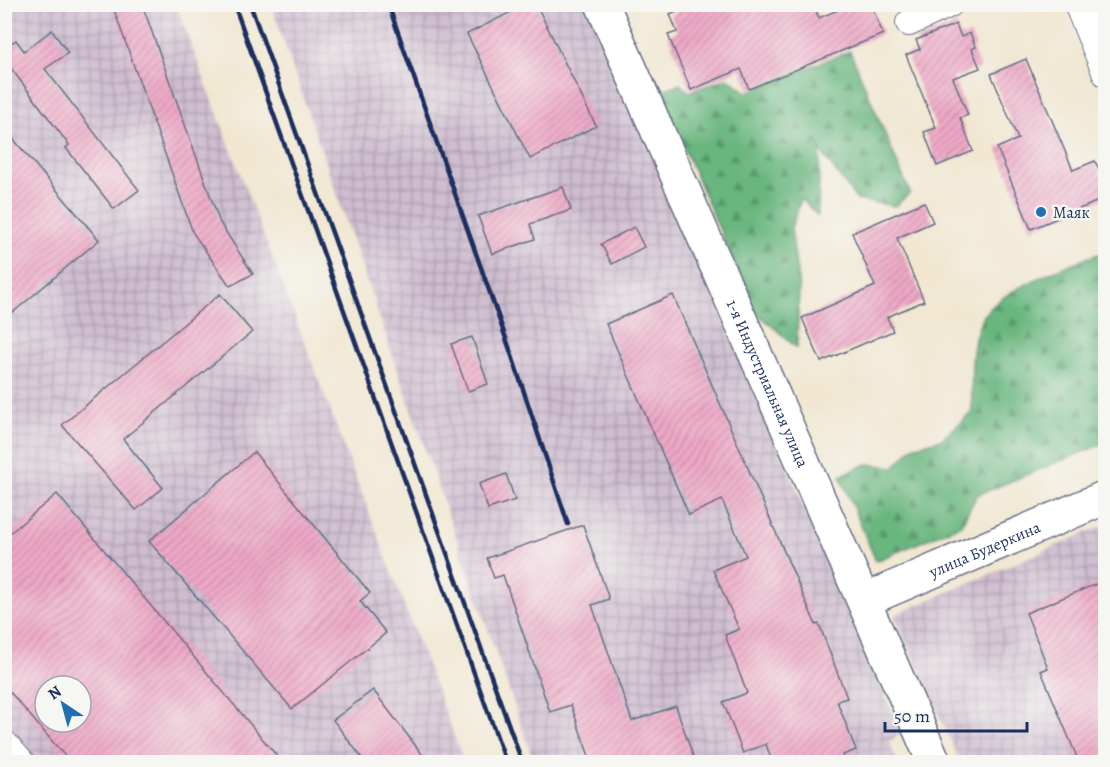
<svg xmlns="http://www.w3.org/2000/svg" width="1110" height="767" font-family="Alegreya,serif">
  <style>
    .industrial { fill: url(#industrial-grid); fill-rule: evenodd }
    .forest { fill: url(#forest-firs); stroke: #42726e; stroke-width: 1.5 }
    .building { fill: url(#building-hatch); fill-rule: evenodd }
    .lines { fill: none; stroke-linecap: round; stroke-linejoin: round }
    .minor-casing { stroke: #666f86; stroke-width: 28 }
    .major-casing { stroke: #666f86; stroke-width: 36 }
    .minor { stroke: #fff; stroke-width: 26 }
    .major { stroke: #fff; stroke-width: 33 }
    .rail { stroke: #1b2f5e; stroke-width: 4.5 }
    .poi-dot { fill: #1f6fb2; stroke: #f6f6f2; stroke-width: 2 }
    .labels { text-anchor: middle; stroke-width: 5; stroke-linejoin: round; paint-order: stroke }
    .poi-label { font-size: 16px; fill: #1b2f5e; stroke: #f6f6f2; text-anchor: start }
    .street-label { font-size: 16px; fill: #1b2f5e; stroke: #f6f6f2 }
  </style>
  <defs>
    <pattern id="industrial-grid" width="8" height="8" patternUnits="userSpaceOnUse" patternTransform="scale(1.5)"><rect width="8" height="8" fill="#cfbdcf"/><path d="M0 4h8M4 0v8" fill="none" stroke="#a79aab"/></pattern>
    <pattern id="forest-firs" width="22" height="20" patternUnits="userSpaceOnUse" patternTransform="scale(1.5)"><rect width="22" height="20" fill="#69b67e"/><path d="M5 1l3.5 6h-7zM16 11l3.5 6h-7z" fill="#56946a"/></pattern>
    <pattern id="building-hatch" width="6" height="6" patternUnits="userSpaceOnUse" patternTransform="scale(1.5)"><rect width="6" height="6" fill="#efa9c6"/><path d="M-1 1l2-2M0 6l6-6M5 7l2-2" fill="none" stroke="#c18aa4"/></pattern>
  </defs>
  <rect width="100%" height="100%" fill="#f6f6f2"/>
  <filter id="ink" filterUnits="userSpaceOnUse"><feTurbulence type="fractalNoise" baseFrequency=".0167" numOctaves="2"/><feDisplacementMap in="SourceGraphic" scale="12" xChannelSelector="R" yChannelSelector="G"/><feConvolveMatrix kernelMatrix="1 2 1 2 8 2 1 2 1" color-interpolation-filters="sRGB"/></filter>
  <filter id="wash" filterUnits="userSpaceOnUse"><feTurbulence type="fractalNoise" baseFrequency=".008" numOctaves="4" result="noise"/><feDisplacementMap in="SourceGraphic" scale="24" xChannelSelector="R" yChannelSelector="G"/><feGaussianBlur stdDeviation="1.35" result="paint"/><feColorMatrix in="noise" values="0 0 0 0 0 0 0 0 0 0 0 0 0 0 0 0 0 1.4 0 .05"/><feComposite in="paint" operator="in"/></filter>
  <g filter="url(#wash)">
    <rect width="100%" height="100%" fill="#f1e7d1"/>
    <g class="industrial">
      <path d="M4,5H176L464,762H5ZM45,686H81V722H45Z"/>
      <path d="M271,5H589L901,733L889,742L897,762H534Z"/>
      <path d="M1105,525V762H960L894,615Z"/>
    </g>
    <g class="forest">
      <path d="M850,51L910,193L895,206L857,200L820,150L818,216L801,199L791,228L799,288L797,348L756,312L674,126L662,119L653,93L680,84L689,92L728,78L747,92Z"/>
      <path d="M1105,252V443L977,495L961,525L876,561L840,476L867,464L894,467L913,447L942,439L972,412C972,383 968,342 984,316C1001,289 1074,262 1105,252Z"/>
    </g>
    <g id="blocks">
      <g class="building">
        <path d="M112,4H142L220,223L253,274L230,286L193,233Z"/>
        <path d="M527,4H536L596,126L530,159L467,34Z"/>
        <path d="M693,4H813L819,18L852,4H871L883,34L749,89L741,69L691,90L668,35L677,32L670,14Z"/>
        <path d="M956,24L961,37L970,33L976,47L972,49L980,68L953,78L968,115L960,118L973,151L937,166L924,132L936,128L906,55L920,49L916,40Z"/>
        <path d="M52,30L68,53L45,69L139,190L114,209L66,148L69,145L4,59V48L16,40L24,51Z"/>
        <path d="M1026,59L1073,170L1095,161L1106,186V198L1031,229L997,148L1018,139L991,74Z"/>
        <path d="M4,128L99,240L4,320Z"/>
        <path d="M563,187L571,210L530,224L535,239L492,254L478,216Z"/>
        <path d="M924,202L933,222L897,238L924,301L887,317L893,331L821,362L802,318L875,286L852,233Z"/>
        <path d="M634,227L644,247L612,264L601,244Z"/>
        <path d="M220,294L252,332L123,439L163,488L136,510L62,425Z"/>
        <path d="M673,295L816,625L819,624L847,698L837,701L856,750L843,755L846,762H772L766,744L743,753L723,702L747,693L725,635L739,629L713,570L746,556L722,500L689,515L606,324Z"/>
        <path d="M472,337L488,384L468,391L451,344Z"/>
        <path d="M254,452L370,593L360,601L386,633L292,709L149,541Z"/>
        <path d="M506,474L515,500L488,509L479,484Z"/>
        <path d="M57,494L282,762H70L4,685V538ZM45,686H81V722H45Z"/>
        <path d="M583,525L609,599L592,605L632,721L676,706L695,762H591L571,705L550,712L503,575L494,578L487,558Z"/>
        <path d="M1106,580V762H1079L1041,671L1048,668L1026,613Z"/>
        <path d="M373,690L428,762H365L333,720Z"/>
      </g>
    </g>
  </g>
  <g filter="url(#ink)">
    <use href="#blocks" fill-opacity="0" stroke="#666f86" stroke-width="1.5"/>
    <g class="lines">
      <g class="minor-casing">
        <g id="minor">
          <path d="M1077,4L1106,74"/>
          <path d="M909,23L950,4"/>
          <path d="M4,743L21,762"/>
        </g>
      </g>
      <g class="major-casing">
        <g id="major">
          <path id="s1" d="M602,4L934,762"/>
          <path id="s2" d="M865,600L1106,497"/>
        </g>
      </g>
      <use href="#minor" class="minor"/>
      <use href="#major" class="major"/>
      <g class="rail">
        <path d="M234,4L506,762"/>
        <path d="M250,4L522,762"/>
        <path d="M388,4L509,347L568,524"/>
      </g>
    </g>
  </g>
  <circle class="poi-dot" cx="1041" cy="212" r="6"/>
  <g class="labels">
    <g class="poi-label">
      <text x="1053" y="218">Маяк</text>
    </g>
    <g class="street-label">
      <text dy="6" stroke="none"><textPath href="#s1" startOffset="414">1-я Индустриальная улица</textPath></text>
      <text dy="6" stroke="none"><textPath href="#s2" startOffset="130">улица Будеркина</textPath></text>
    </g>
  </g>
  <rect width="1110" height="767" fill="none" stroke="#f6f6f2" stroke-width="24"/>
  <g transform="translate(63 704) rotate(324)"><circle r="28" fill="#f6f6f2" stroke="#9ea6b7" stroke-width="1.5"/>
  <path d="M0-4.5L10 22L0 15L-10 22Z" fill="#1f6fb2"/>
  <text y="-9" font-size="16" font-weight="bold" text-anchor="middle" fill="#1b2f5e">N</text>
  </g>
  <path d="M885 722v9h142v-9" fill="none" stroke="#1b2f5e" stroke-width="3"/>
  <text x="894" y="722" font-size="18" fill="#1b2f5e" stroke="#f6f6f2" stroke-width="4.5" paint-order="stroke">50 m</text>
</svg>
